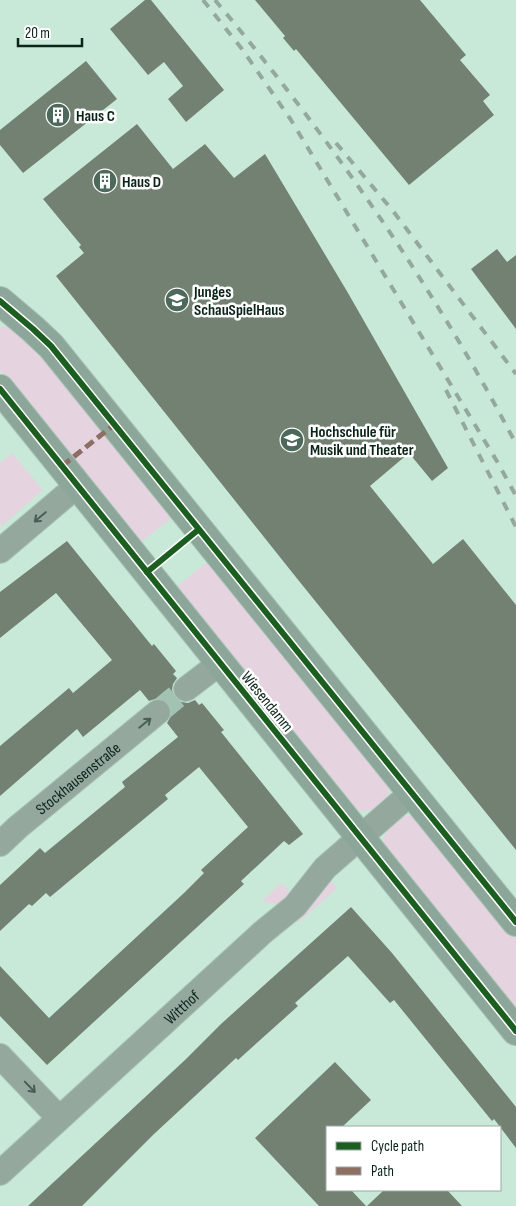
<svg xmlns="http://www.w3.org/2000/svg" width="516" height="1206" font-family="'Sofia Sans Condensed',sans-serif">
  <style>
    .green { fill: #e5d4df }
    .building { fill: #738172 }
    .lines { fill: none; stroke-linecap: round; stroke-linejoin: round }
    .street-tunnel { stroke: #a2c2b2; stroke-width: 24; stroke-dasharray: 24 12; stroke-linecap: butt }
    .street-casing { stroke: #a8c3b6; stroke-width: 26 }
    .secondary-casing { stroke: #a8c3b6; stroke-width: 30 }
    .street { stroke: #94a89e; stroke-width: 24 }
    .secondary { stroke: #8da69a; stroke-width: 28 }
    .rail { stroke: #94a89e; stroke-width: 4; stroke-dasharray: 9 9; stroke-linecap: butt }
    .quiet { stroke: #8d6e63; stroke-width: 5; stroke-dasharray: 10 5; stroke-linecap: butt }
    .cycleway-casing { stroke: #fff; stroke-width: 9 }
    .cycleway { stroke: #1b5e20; stroke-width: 6 }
    .oneway { stroke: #495f55 }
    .labels { text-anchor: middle; stroke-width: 5; stroke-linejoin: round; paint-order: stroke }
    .poi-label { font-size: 16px; font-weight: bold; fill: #0b2419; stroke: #fff; text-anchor: start }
    .street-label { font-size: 16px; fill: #0b2419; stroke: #fff }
  </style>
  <rect width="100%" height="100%" fill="#c8e9d8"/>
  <g class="green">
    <path d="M6,326L11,327L24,333L175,515L140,543L0,371V328Z"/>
    <path d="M12,453L43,490L2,526L0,524V463Z"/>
    <path d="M211,559L390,783C390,804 375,814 355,810L175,588Z"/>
    <path d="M404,816H414L421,821L516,938V1011L383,845C384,831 390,820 404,816Z"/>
    <path d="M328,877L337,888L299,922L296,920Z"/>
    <path d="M281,883L294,895L283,906L262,901Z"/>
  </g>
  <g class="building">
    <path d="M145,0H151L224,90L186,122L168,99L183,86L164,62L148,75L110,29Z"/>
    <path d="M255,0H420L466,55L460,60L490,95L483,101L494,115L409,185L296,49L294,51L283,38L285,36Z"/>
    <path d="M86,61L117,99L23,173L0,145V130Z"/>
    <path d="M137,124L173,169L205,144L234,178L265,154L348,293L448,468L432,481L409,453L370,486L433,564L463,539L516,605V850L295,576L56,276L84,253L79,247L81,245L43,199Z"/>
    <path d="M497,249L507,262L516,255V329L471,269Z"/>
    <path d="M67,541L152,646L154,644L176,671L173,674L177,678L173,684L172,690L175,698L181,702L188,703L195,700L199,705L202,703L224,730L221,732L303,834L289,845L284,841L241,881L244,884L47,1065L0,1016V966L49,1018L184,893L204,873L201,870L248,827L199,767L165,795L168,799L50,897L46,893L32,906L29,904L0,931V885L40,848L45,853L125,787L122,782L178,737L167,723L171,716L172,710L169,704L162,699H155L149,701L140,690L83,737L77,729L0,796V746L69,688L73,693L112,660L56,593L0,638V592Z"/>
    <path d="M351,907L392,953L516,1107V1148L494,1119L492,1121L394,1000L390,1003L348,956L295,1003L298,1006L238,1060L236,1058L154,1134L82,1206H28L185,1060L221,1024Z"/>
    <path d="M335,1062L371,1100L342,1127H327V1190H351L366,1206H319L255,1138Z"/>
    <path d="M384,1190H447L462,1206H367Z"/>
  </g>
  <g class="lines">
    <path class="street-tunnel" d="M158,712L186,689"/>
    <g class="street-casing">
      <g id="street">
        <path d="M0,551L78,485"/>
        <path d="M186,689L220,663"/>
        <path id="s1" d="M0,844L18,827L158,712"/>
        <path d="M0,1056L59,1118"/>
        <path id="s2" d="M0,1173L263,932L295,906L325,868L411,793"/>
      </g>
    </g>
    <g class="secondary-casing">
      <g id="secondary">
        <path d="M0,301L33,329L51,346L516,922"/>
        <path d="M0,389L516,1031"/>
      </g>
    </g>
    <use href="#street" class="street"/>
    <use href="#secondary" class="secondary"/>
    <g class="rail">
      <path d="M203,0L242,49L291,120L498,463L516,496"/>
      <path d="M215,0C330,138 433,285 516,444"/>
      <path d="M336,143L393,211L516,374"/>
      <path d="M446,390L516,527"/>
    </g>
    <path class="quiet" d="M62,466L115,424"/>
    <g class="cycleway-casing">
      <g id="cycleway">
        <path d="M0,301L33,329L51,346L516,922"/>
        <path d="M0,389L516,1031"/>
        <path d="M147,572L198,530"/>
      </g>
    </g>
    <use href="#cycleway" class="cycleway"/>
  </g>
  <defs><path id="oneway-shaft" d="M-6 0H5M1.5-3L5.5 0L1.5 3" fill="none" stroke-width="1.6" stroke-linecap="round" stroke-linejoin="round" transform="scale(1.25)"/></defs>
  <g class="oneway">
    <use href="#oneway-shaft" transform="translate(40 517) rotate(140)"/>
    <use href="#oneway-shaft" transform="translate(145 723) rotate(-39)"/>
    <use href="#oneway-shaft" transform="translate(30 1087) rotate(46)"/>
  </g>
  <defs>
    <g id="building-disc" transform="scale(1.25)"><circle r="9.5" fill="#4d695c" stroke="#fff"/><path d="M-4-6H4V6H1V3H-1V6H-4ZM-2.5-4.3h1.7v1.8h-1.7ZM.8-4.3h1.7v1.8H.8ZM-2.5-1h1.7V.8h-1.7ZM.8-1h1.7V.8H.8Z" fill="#fff"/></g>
    <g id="university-disc" transform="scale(1.25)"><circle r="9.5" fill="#4d695c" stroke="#fff"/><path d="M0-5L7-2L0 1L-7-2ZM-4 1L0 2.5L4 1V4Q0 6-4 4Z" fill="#fff"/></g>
  </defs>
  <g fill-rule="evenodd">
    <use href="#building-disc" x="58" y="115"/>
    <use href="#building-disc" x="105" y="181"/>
    <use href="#university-disc" x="177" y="300"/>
    <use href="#university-disc" x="292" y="440"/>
  </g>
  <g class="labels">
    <g class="poi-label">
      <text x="76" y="121">Haus C</text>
      <text x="122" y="187">Haus D</text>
      <text x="194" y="297">Junges<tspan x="194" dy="18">SchauSpielHaus</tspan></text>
      <text x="310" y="437">Hochschule für<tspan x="310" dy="18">Musik und Theater</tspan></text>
    </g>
    <g class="street-label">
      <text transform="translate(268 701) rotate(51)" y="6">Wiesendamm</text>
      <text dy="6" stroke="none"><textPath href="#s1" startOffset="102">Stockhausenstraße</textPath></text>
      <text dy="6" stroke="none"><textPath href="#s2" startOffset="246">Witthof</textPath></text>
    </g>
  </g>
  <rect x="326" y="1126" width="175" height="65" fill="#ffffff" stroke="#9da7a3"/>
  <rect x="336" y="1142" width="25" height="8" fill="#1b5e20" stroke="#9da7a3"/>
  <text x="371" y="1151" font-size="15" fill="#0b2419">Cycle path</text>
  <rect x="336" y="1167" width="25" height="8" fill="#8d6e63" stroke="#9da7a3"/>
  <text x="371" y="1176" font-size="15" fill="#0b2419">Path</text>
  <path d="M18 38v8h64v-8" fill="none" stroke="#0b2419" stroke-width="2.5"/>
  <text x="25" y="38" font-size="15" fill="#0b2419" stroke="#ffffff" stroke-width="4" paint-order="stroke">20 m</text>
</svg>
